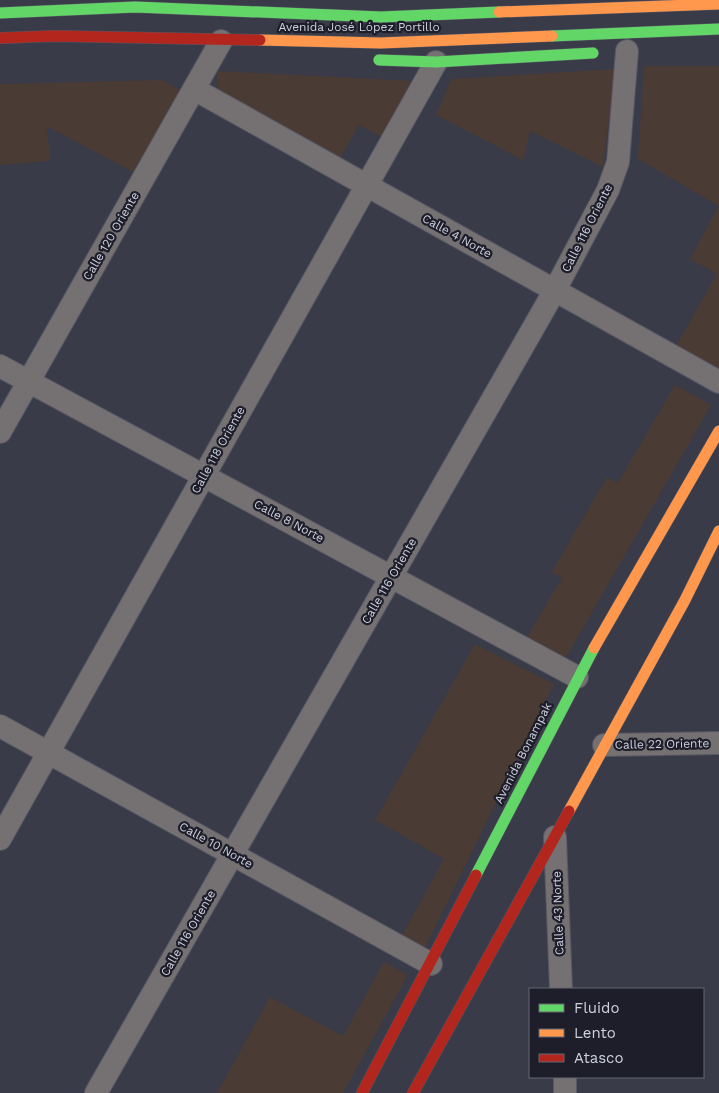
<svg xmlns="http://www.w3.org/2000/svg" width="719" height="1093" font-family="'Work Sans',sans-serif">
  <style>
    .commercial { fill: #4a3b35 }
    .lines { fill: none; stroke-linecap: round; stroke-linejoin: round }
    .street-casing { stroke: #565763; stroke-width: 24 }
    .fast-casing { stroke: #565763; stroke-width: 12 }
    .slow-casing { stroke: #565763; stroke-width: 12 }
    .jam-casing { stroke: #565763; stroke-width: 12 }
    .street { stroke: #757173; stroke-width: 22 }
    .fast { stroke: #63d668; stroke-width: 11 }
    .slow { stroke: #ff974d; stroke-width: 11 }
    .jam { stroke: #b3261e; stroke-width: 11 }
    .labels { text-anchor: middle; stroke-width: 4.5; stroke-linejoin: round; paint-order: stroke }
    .street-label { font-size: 12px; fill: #d0d1e0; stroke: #1d1e29 }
  </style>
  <rect width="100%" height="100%" fill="#3a3b48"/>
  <g class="commercial">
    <path d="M644,66H719V375L673,351L717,274L690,259L719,206L638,159Z"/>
    <path d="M615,69L603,167L530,131L523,160L436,115L451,79Z"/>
    <path d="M218,71L414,81L383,138L359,125L337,164L216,97Z"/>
    <path d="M162,80L181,91L137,174L47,126L50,161L0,165V84Z"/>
    <path d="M675,385L711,405L565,659L527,637L562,578L552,572L607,477L618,483Z"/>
    <path d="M475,644L554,684L423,952L400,939L444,859L375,820Z"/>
    <path d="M384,962L408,975L343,1093H217L270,997L343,1036Z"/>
  </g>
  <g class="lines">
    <g class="street-casing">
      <g id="street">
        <path d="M194,89L719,382"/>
        <path d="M0,366L577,677"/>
        <path d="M0,432L221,41"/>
        <path d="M0,726L431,964"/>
        <path d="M604,745L719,743"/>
        <path d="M555,837L561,989"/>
        <path d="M0,839L436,62"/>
        <path d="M565,1077V1093"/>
        <path d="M96,1093L555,290L608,190L618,162L627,51"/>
      </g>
    </g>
    <g class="fast-casing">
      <g id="fast">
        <path d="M0,13L135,7L381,17L499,12"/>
        <path d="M552,36L719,29"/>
        <path d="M379,60L436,62L593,53"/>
        <path d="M476,875L594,648"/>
      </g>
    </g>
    <g class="slow-casing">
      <g id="slow">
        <path d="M499,12L719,4"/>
        <path d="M260,40L381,43L552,36"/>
        <path d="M594,648L719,431"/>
        <path d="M569,811L685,600L719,531"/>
      </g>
    </g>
    <g class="jam-casing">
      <g id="jam">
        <path d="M0,38L55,36L260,40"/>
        <path d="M362,1093L476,875"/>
        <path d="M413,1093L569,811"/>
      </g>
    </g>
    <use href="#street" class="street"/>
    <use href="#fast" class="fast"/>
    <use href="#slow" class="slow"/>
    <use href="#jam" class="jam"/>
  </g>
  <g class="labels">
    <g class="street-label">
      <text x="359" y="31">Avenida José López Portillo</text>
      <text transform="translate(587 228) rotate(-63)" y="4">Calle 116 Oriente</text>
      <text transform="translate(111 236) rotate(-60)" y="4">Calle 120 Oriente</text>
      <text transform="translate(457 236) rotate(29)" y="4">Calle 4 Norte</text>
      <text transform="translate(218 450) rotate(-61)" y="4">Calle 118 Oriente</text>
      <text transform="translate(289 521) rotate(28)" y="4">Calle 8 Norte</text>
      <text transform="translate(389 581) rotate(-60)" y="4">Calle 116 Oriente</text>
      <text transform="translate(662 744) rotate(-1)" y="4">Calle 22 Oriente</text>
      <text transform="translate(523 753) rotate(-63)" y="4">Avenida Bonampak</text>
      <text transform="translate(216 845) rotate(29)" y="4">Calle 10 Norte</text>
      <text transform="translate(558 913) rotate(-92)" y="4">Calle 43 Norte</text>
      <text transform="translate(188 933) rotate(-60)" y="4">Calle 116 Oriente</text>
    </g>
  </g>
  <rect x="529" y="988" width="175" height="90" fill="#1d1e29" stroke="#656672"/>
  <rect x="539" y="1004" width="25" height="8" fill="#63d668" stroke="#656672"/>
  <text x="574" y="1013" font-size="15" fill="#d0d1e0">Fluido</text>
  <rect x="539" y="1029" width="25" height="8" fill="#ff974d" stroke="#656672"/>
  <text x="574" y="1038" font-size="15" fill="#d0d1e0">Lento</text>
  <rect x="539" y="1054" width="25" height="8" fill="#b3261e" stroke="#656672"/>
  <text x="574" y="1063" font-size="15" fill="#d0d1e0">Atasco</text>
</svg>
